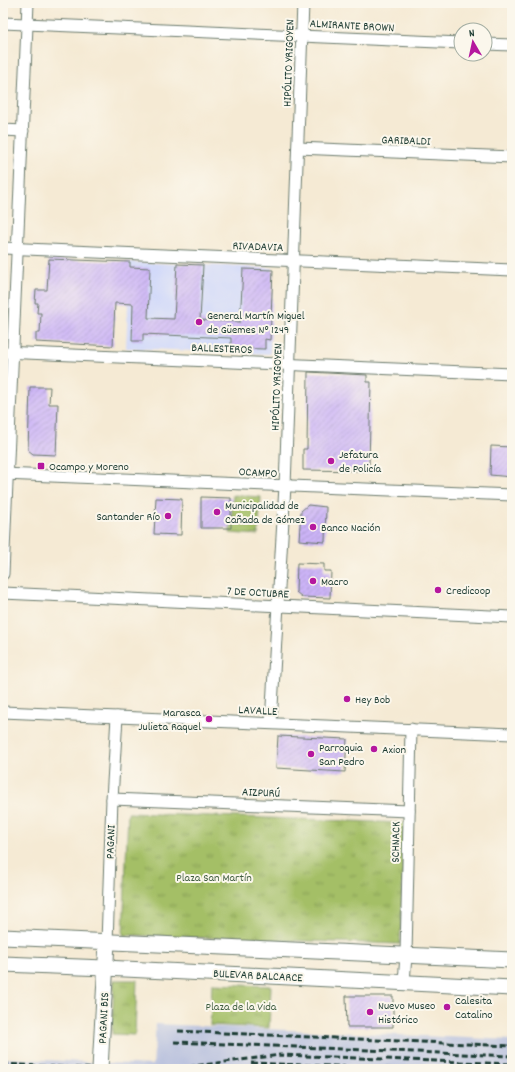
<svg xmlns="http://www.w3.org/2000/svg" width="515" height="1072" font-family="Dekko,sans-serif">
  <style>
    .built { fill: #d1d9f9 }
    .industrial { fill: #bbc3de }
    .grass { fill: url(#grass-tufts); stroke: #627e4d }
    .building { fill: url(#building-hatch) }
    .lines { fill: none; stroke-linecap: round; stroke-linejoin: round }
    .street-casing { stroke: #6a7a6c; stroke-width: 13 }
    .secondary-casing { stroke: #6a7a6c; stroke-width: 17 }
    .street { stroke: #fff; stroke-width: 11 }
    .secondary { stroke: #fff; stroke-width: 15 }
    .rail { stroke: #1f3d34; stroke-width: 3; stroke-dasharray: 6 3; stroke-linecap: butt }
    .poi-dot { fill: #b5179e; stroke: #fbf7ec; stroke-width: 1.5 }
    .labels { text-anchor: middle; stroke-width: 4; stroke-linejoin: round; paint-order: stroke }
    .street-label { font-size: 12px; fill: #1f3d34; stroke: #fbf7ec }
    .poi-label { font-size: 12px; fill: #1f3d34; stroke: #fbf7ec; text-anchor: start }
    .park-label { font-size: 12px; fill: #405e40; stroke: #fbf7ec }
  </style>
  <defs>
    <pattern id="grass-tufts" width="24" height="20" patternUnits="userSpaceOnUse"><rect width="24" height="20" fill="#a4bf66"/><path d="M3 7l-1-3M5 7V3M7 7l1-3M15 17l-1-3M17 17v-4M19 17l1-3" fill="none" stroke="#859c55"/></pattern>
    <pattern id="building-hatch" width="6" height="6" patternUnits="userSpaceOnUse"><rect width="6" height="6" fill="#ccb4f7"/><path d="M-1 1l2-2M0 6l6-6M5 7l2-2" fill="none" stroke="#a594c9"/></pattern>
  </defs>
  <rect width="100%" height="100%" fill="#fbf7ec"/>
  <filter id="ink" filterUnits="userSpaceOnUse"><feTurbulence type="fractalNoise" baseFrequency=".025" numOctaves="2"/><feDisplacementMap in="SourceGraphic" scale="8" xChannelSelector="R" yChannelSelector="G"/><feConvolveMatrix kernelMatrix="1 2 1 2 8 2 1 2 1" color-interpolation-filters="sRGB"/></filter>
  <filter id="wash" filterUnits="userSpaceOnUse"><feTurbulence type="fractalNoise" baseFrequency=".012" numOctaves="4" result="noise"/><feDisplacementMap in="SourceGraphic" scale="16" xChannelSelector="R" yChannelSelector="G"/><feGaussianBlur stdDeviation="0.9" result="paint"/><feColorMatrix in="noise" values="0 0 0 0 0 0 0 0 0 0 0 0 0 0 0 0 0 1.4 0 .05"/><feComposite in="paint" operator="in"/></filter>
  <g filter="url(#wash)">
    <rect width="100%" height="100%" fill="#f5ead4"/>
    <path class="built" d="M130,262L273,268L270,354L126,348Z"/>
    <path class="industrial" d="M156,1024L512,1040V1069H3V1058L153,1065Z"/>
    <g class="grass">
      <path d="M233,495L261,497L258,535L230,533Z"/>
      <path d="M128,813L405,823L400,944L123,935Z"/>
      <path d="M114,980H137L135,1035L112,1034Z"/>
      <path d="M212,984L271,986L269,1028L210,1025Z"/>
    </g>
    <g id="blocks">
      <g class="building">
        <path d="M49,259L130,262V267L150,268L148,318L174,319L177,264L203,265L200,320L240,322L243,269L273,270L270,340L265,339V349L231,348V338L143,334V341H132L133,304L115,303L113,346L36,342V333H40L41,313H37L38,303H35L36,290H47Z"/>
        <path d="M308,372L367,375V382H371L369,465H366V471L303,470V449H307Z"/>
        <path d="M30,387H50L49,404H58L56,455L33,454L28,450Z"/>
        <path d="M491,446L512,447V477L490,475Z"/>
        <path d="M201,497L231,498V528H201Z"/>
        <path d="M156,498L182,499L181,535L154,534Z"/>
        <path d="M308,505L326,507L325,542L299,540L301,511Z"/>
        <path d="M297,563L324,564V571H331L330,598L302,597L296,592Z"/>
        <path d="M278,736L347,739L345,772L276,768Z"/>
        <path d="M346,996H393V1027H347Z"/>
      </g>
    </g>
  </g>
  <g filter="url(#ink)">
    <use href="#blocks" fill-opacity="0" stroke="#6a7a6c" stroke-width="1"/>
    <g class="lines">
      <g class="street-casing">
        <g id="street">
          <path d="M3,23L461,43"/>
          <path d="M485,44L512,45"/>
          <path d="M3,130L23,131"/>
          <path d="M298,148L512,157"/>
          <path d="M3,248L512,270"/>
          <path d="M3,352L512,374"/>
          <path d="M3,474L512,495"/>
          <path d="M3,574L28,3"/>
          <path d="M3,593L512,617"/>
          <path d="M3,712L512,734"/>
          <path d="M271,723L285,486L303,3"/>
          <path d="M112,799L409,811"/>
          <path d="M107,942L112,799L117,717"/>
          <path d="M404,983L406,955L411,729"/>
        </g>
      </g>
      <g class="secondary-casing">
        <g id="secondary">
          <path d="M3,937L512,960"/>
          <path d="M3,964L105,968L512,988"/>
          <path d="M100,1069L107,942"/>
        </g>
      </g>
      <use href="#street" class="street"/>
      <use href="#secondary" class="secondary"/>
      <g class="rail">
        <path d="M178,1031L512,1046"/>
        <path d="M174,1042L512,1056"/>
        <path d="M251,1063L408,1069"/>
        <path d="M3,1064L97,1069"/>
        <path d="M171,1069L280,1055L512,1064"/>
      </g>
    </g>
  </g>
  <g class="poi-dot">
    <circle cx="199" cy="322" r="4"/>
    <circle cx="331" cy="461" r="4"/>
    <rect x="37" y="462" width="8" height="8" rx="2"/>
    <circle cx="217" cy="512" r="4"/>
    <circle cx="168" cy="516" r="4"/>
    <circle cx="313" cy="527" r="4"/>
    <circle cx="313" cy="581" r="4"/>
    <circle cx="438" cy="590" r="4"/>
    <circle cx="347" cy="699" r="4"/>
    <circle cx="209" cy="719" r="4"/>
    <circle cx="374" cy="749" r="4"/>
    <circle cx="311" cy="754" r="4"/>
    <circle cx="447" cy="1007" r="4"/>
    <circle cx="370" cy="1012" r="4"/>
  </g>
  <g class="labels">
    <g class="street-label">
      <text transform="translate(352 25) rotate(3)" y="4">ALMIRANTE BROWN</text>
      <text transform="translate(288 63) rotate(-88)" y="4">HIPÓLITO YRIGOYEN</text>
      <text transform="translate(406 140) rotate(2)" y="4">GARIBALDI</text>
      <text transform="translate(258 246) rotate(2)" y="4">RIVADAVIA</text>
      <text transform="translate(222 348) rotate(2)" y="4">BALLESTEROS</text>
      <text transform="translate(276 387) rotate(-88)" y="4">HIPÓLITO YRIGOYEN</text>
      <text transform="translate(258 472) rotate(3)" y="4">OCAMPO</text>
      <text transform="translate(258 592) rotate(3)" y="4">7 DE OCTUBRE</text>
      <text transform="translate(258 710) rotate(3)" y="4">LAVALLE</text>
      <text transform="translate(261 792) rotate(2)" y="4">AIZPURÚ</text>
      <text transform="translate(110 842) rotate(-88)" y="4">PAGANI</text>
      <text transform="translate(395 842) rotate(-89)" y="4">SCHNACK</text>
      <text transform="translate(258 975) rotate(3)" y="4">BULEVAR BALCARCE</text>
      <text transform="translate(103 1018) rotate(-87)" y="4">PAGANI BIS</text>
    </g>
    <g class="poi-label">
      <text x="207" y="319">General Martín Miguel<tspan x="207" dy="14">de Güemes N° 1249</tspan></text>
      <text x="339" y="458">Jefatura<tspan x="339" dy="14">de Policía</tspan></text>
      <text x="49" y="470">Ocampo y Moreno</text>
      <text x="225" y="509">Municipalidad de<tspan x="225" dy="14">Cañada de Gómez</tspan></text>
      <text x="160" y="520" text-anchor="end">Santander Río</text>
      <text x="321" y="531">Banco Nación</text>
      <text x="321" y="585">Macro</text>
      <text x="446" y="594">Credicoop</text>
      <text x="355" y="703">Hey Bob</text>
      <text x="201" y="716" text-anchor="end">Marasca<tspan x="201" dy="14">Julieta Raquel</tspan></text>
      <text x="319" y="751">Parroquia<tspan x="319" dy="14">San Pedro</tspan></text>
      <text x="382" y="753">Axion</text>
      <text x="455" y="1004">Calesita<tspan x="455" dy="14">Catalino</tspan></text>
      <text x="378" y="1009">Nuevo Museo<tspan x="378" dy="14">Histórico</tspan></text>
    </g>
    <g class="park-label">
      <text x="214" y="881">Plaza San Martín</text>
      <text x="241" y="1010">Plaza de la Vida</text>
    </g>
  </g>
  <rect width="515" height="1072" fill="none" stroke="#fbf7ec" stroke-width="16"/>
  <g transform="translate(473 42) rotate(351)"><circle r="19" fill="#fbf7ec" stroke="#a3ada2"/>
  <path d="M0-3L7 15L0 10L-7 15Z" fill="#b5179e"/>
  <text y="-6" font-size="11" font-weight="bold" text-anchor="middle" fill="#1f3d34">N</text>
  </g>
</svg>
